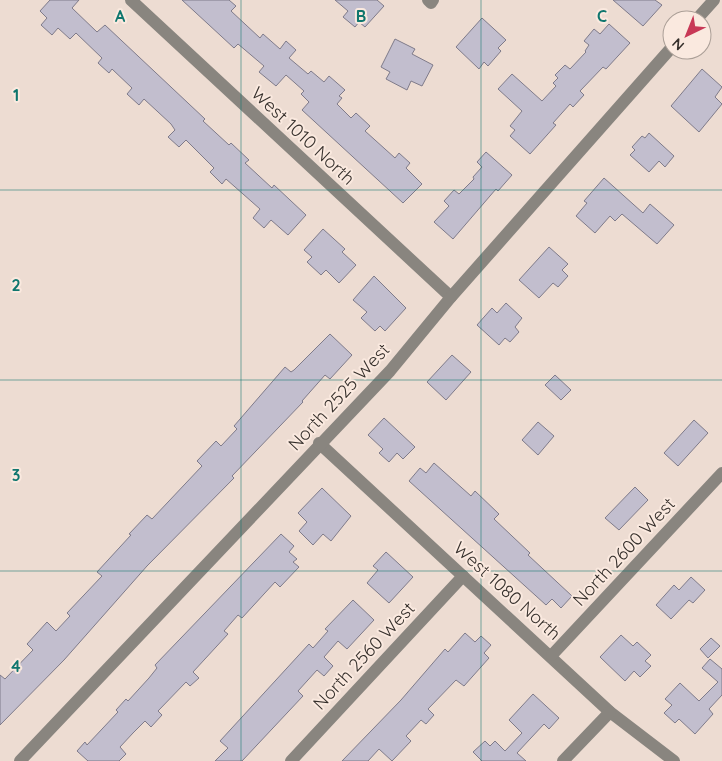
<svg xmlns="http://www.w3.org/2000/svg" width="722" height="761" font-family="Quicksand,sans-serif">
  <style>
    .building { fill: #c2bece; stroke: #7f7b8a }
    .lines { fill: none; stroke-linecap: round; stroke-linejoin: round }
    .minor { stroke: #89857f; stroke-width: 12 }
    .grid { fill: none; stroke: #0f766e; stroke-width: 1; stroke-opacity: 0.55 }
    .labels { text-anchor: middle; stroke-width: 4; stroke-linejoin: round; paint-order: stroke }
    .street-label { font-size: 18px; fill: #352f2b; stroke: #fae9df }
    .grid-label { font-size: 16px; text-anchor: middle; font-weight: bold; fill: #0f766e; stroke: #fae9df; stroke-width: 4; stroke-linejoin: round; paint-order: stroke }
  </style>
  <rect width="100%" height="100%" fill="#eddcd2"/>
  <g class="building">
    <path d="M50,0H79L72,8L97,32L105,25L205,119L203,121L229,145L231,143L249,160L245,163L272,188L274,185L306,215L288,235L271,220L264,228L253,218L260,209L226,179L222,184L210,172L214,168L186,140L179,147L168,137L175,130L171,124L144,99L139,105L127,94L132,88L112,69L109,73L98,63L102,58L76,33L70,39L58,28L52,35L41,25L47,18L40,11Z"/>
    <path d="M182,0H229L236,6L231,11L260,38L263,34L280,49L286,41L296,50L289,58L308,74L311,71L324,82L329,76L345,90L339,96L342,98L337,104L351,118L356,113L370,126L365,131L395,158L399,153L410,163L406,168L422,184L403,203L302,110L309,102L301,94L304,91L286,75L276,86L259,72L264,66L238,44L234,48Z"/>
    <path d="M335,0H377L384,6L365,27L359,22L355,27L343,17L348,11Z"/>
    <path d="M613,0H655L662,5L643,26Z"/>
    <path d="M482,18L506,40L498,48L501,51L488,66L484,62L479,69L456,47Z"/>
    <path d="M609,24L630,43L606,69L603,67L580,91L584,95L573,107L570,104L553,123L556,125L530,154L510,136L515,130L510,126L522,111L498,89L512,74L542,101L556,86L553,83L558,78L555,75L565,65L570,69L586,52L585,51L589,45L584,41L594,29L600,34Z"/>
    <path d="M395,39L415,49L412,54L433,65L422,86L411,81L407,90L386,79L390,72L381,67Z"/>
    <path d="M702,69L722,87L715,97L722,104L699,132L671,106Z"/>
    <path d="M649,133L674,156L665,167L659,161L649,172L630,155L635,150L632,147L642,136L645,138Z"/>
    <path d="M486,152L512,175L498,191L496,189L453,239L434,222L449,206L444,201L454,190L459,194L474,179L473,177L482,167L477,162Z"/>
    <path d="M604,178L643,213L650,204L674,225L657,244L622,214L615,221L610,216L595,233L576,216L587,203L584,201Z"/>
    <path d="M323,229L345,249L342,252L356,265L339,283L326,270L321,275L307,262L312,257L304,250Z"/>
    <path d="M549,247L568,264L562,270L568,276L558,287L553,283L539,298L519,280Z"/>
    <path d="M374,276L406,308L385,331L380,326L375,331L361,318L367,312L353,300Z"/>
    <path d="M506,303L522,318L515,327L519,332L510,342L505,338L499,345L477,325L492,308L497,313Z"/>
    <path d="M330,334L352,355L330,379L325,375L302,401L303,402L232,476L234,478L147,566L64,660L0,725V675L5,679L33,650L27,644L47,622L56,631L70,616L67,613L102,576L97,572L131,535L129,534L147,515L152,519L202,466L197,461L216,441L221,446L237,429L234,426L285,367L291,372L294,370Z"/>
    <path d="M452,355L471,372L446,400L427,382Z"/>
    <path d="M555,375L571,390L561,400L545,385Z"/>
    <path d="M384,418L415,447L403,459L397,453L389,462L379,453L383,449L368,435Z"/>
    <path d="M694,420L708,433L678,466L664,453Z"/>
    <path d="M538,422L554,436L538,455L522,440Z"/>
    <path d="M434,463L471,496L475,491L499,514L494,519L530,553L528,555L572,596L561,608L552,599L546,605L409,481L420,468L426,473Z"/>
    <path d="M635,487L648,500L619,530L605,518Z"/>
    <path d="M322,488L351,516L331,541L323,534L313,545L299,531L307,522L298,513Z"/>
    <path d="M281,534L294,546L289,552L297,559L293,562L299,567L280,587L275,582L242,618L238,615L224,631L228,634L193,672L199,678L190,686L186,682L158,711L162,715L151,727L145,721L133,733L120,747L126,754L119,761H88L77,751L85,742L87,745L118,712L116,710L126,699L128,701L149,678L157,668L155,665Z"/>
    <path d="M386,552L413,577L389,603L367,583L378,570L373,566Z"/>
    <path d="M691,577L705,590L693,603L689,600L671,619L656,605L674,585L679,590Z"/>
    <path d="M353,600L374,620L347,649L338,641L324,657L333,666L324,676L317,670L298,691L303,696L242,761H215L228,748L220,741L309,644L313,648L328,631L325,629Z"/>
    <path d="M465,633L475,642L481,636L491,645L484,653L489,658L464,686L456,680L428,709L434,715L426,724L421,720L406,736L411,741L392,761L379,749L368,761H342L401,700L445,649L448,652Z"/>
    <path d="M621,635L633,646L637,642L651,655L645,661L651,666L640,677L634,671L625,681L600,657Z"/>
    <path d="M711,638L720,646L708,658L700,649Z"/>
    <path d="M710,659L722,669V695L709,709L713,714L695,734L679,719L675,723L664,713L672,705L665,699L680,683L699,701L718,682L702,668Z"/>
    <path d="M533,694L559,718L549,729L544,724L517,753L526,761H482L473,752L485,741L490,746L495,741L505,751L522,733L509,720Z"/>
  </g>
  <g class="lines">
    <g class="minor">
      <path d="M131,0L451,297"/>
      <path d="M428,0L431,3L433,0"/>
      <path d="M696,20L714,0"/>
      <path d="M319,443L610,712L674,761"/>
      <path d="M552,655L722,473"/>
      <path d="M20,761L390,371L451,297L672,47"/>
      <path d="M291,761L463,576"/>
      <path d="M563,761L610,712"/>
    </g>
  </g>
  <path class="grid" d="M241,0V761M481,0V761M0,190H722M0,380H722M0,571H722"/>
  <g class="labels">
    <g class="street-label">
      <text transform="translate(303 136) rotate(43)" y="6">West 1010 North</text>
      <text transform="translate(339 397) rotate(-47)" y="6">North 2525 West</text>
      <text transform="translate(624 552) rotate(-47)" y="6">North 2600 West</text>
      <text transform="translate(507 591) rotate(42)" y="6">West 1080 North</text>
      <text transform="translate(364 656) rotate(-47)" y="6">North 2560 West</text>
    </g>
  </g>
  <g class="grid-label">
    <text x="120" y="22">A</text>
    <text x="361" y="22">B</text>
    <text x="602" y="22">C</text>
    <text x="16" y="101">1</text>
    <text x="16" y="291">2</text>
    <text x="16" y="481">3</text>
    <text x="16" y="672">4</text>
  </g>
  <g transform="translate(687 35) rotate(223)"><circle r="24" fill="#fae9df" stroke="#ab9f97"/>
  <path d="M0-4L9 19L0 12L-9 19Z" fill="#c83856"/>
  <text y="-8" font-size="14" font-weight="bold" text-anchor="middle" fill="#352f2b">N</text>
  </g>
</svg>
